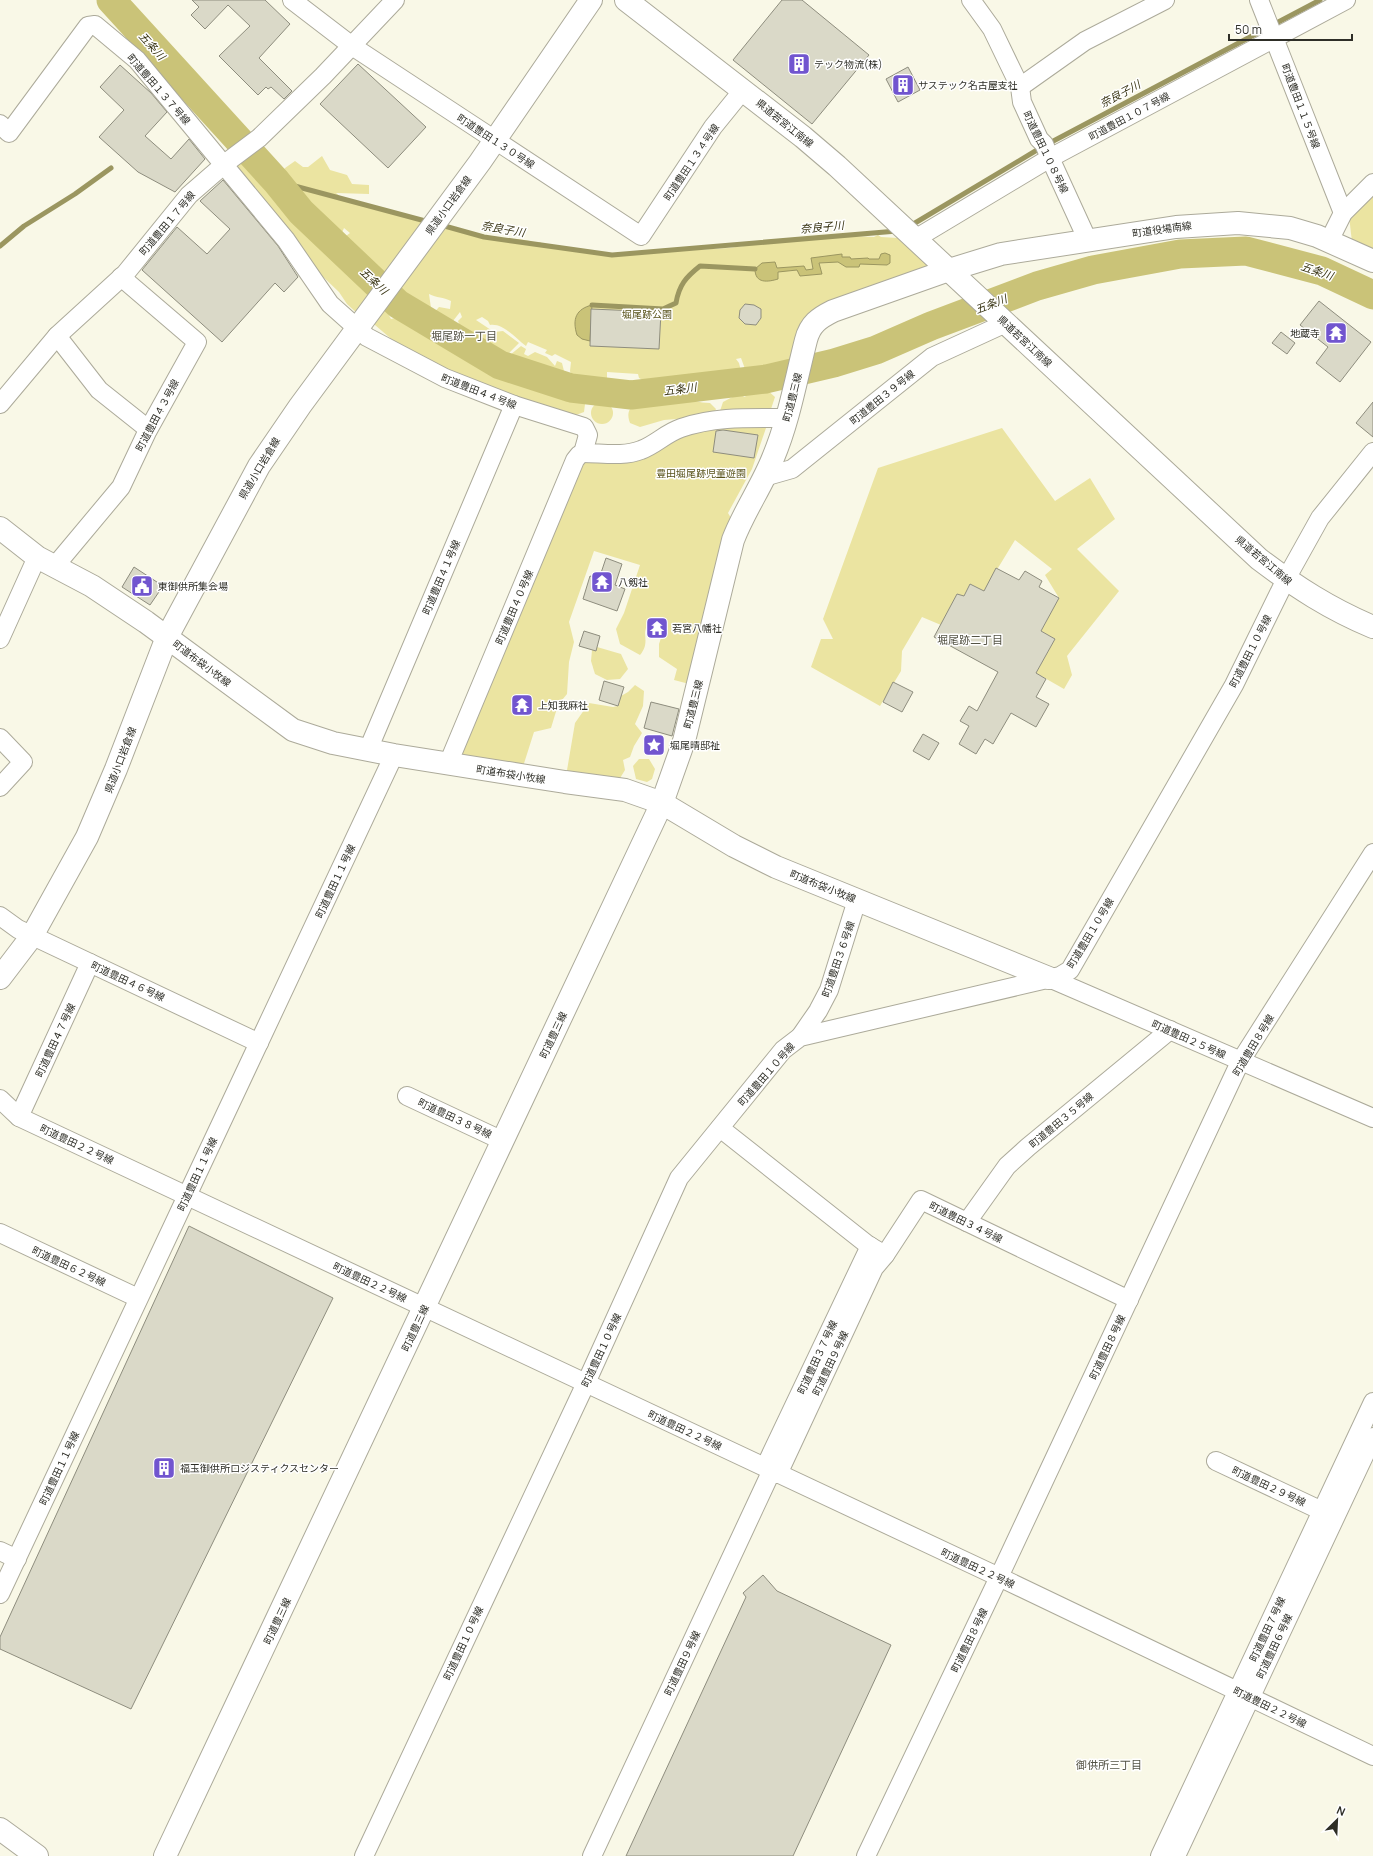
<svg xmlns="http://www.w3.org/2000/svg" width="1373" height="1856" font-family="Manrope,'Noto Sans JP',sans-serif">
  <style>
    .green { fill: #ebe4a1 }
    .water { fill: #cac378; stroke: #9b9660 }
    .lines { fill: none; stroke-linecap: round; stroke-linejoin: round }
    .stream { stroke: #9b9660; stroke-width: 5 }
    .river { stroke: #cac378; stroke-width: 29 }
    .building { fill: #dad9c8; stroke: #8e8d7e }
    .street-casing { stroke: #acaa9a; stroke-width: 20 }
    .secondary-casing { stroke: #acaa9a; stroke-width: 24 }
    .highway-casing { stroke: #acaa9a; stroke-width: 24 }
    .street { stroke: #fff; stroke-width: 18 }
    .secondary { stroke: #fff; stroke-width: 22 }
    .highway { stroke: #fff; stroke-width: 22 }
    .labels { text-anchor: middle; stroke-width: 3; stroke-linejoin: round; paint-order: stroke }
    .poi-label { font-size: 10px; fill: #2e2e27; stroke: #fff; text-anchor: start }
    .street-label { font-size: 10px; fill: #2e2e27; stroke: #fff }
    .park-label { font-size: 10px; fill: #59531b; stroke: #fff }
    .water-label { font-size: 11px; font-style: italic; fill: #383413; stroke: #fff }
    .neighbourhood-label { font-size: 11px; fill: #545345; stroke: #fff }
  </style>
  <rect width="100%" height="100%" fill="#f9f8e7"/>
  <g class="green">
    <path d="M322,156L330,170L347,175L352,184L369,185V194L336,193L343,199L364,205L369,204L385,210L484,237L515,241L517,239L530,241V243L537,244L540,242L543,245L612,255L728,248L834,235L874,237L878,235L881,237L915,239L949,270L833,311L793,361L784,369L771,367L758,376L748,377L741,358L736,359L739,363L742,375L734,378L722,373C720,374 717,377 714,378C710,379 705,378 701,379C688,384 682,391 668,382L656,387L639,378L638,374L607,372V384C600,386 593,384 587,386C576,388 581,391 567,389L562,382L552,385L521,359L515,364L510,355L521,346L526,349L524,354L528,356L535,352L547,357L555,366L557,361L562,363L564,371L559,374L563,379L572,378L570,371L571,362L555,354L552,356L545,353L547,350L528,342L526,346C516,339 504,323 490,325L488,321L482,317L476,320L494,332L503,331L519,343L504,358L486,352L457,334L461,329L458,321L462,317L460,312L453,321L454,330L443,335L437,331V324L432,315L439,307L450,309L451,301C443,297 437,298 429,294L431,308L426,315L407,308L396,295L380,282L359,271L345,250L343,238L350,233L344,228L341,235L327,230L318,219L305,209V203L292,197L285,181L280,175L285,168L295,161L303,167H308Z"/>
    <path d="M252,158L259,170L275,177L285,198L300,207L315,221L324,241L355,272L359,286L377,294L391,319L399,317L417,324V331C436,335 449,338 463,352L469,350L492,367L501,369L516,380L523,377L531,386L539,383L552,389L558,397L561,391L580,395L585,404L584,412L576,415L498,393L403,349L368,319L359,315L347,304L339,292L319,273L234,167L239,161Z"/>
    <path d="M1373,183V261L1353,251L1348,207Z"/>
    <path d="M755,387L766,389L775,397L771,409L751,413L720,411L723,402L738,394L745,397L748,392Z"/>
    <path d="M680,399C691,399 699,403 710,403L716,409L713,416L664,420L640,427L630,423C620,395 660,405 675,404Z"/>
    <circle cx="602" cy="413" r="11"/>
    <path d="M734,422L766,428L752,469L728,513L731,518L697,686L674,680L677,669L659,657V644L665,626L659,619L650,618C648,622 645,629 645,634C646,642 646,648 640,655L620,644L616,629L624,613L640,565L594,551L569,622L574,642L569,662L567,694L558,705L551,728L534,732L520,776L448,764L579,465L587,461L684,433Z"/>
    <path d="M1002,428L1055,501L1090,478L1115,519L1077,549L1119,591L1067,656L1072,675L1064,689L1036,673L1055,639L1041,631L1059,598L1045,575L1052,569L1015,540L984,591L970,584L964,596L957,594L941,625L922,617L902,651L901,671L880,706L811,667L821,639H833L823,619L878,468Z"/>
    <path d="M597,647L621,654L628,669L620,679L607,680L595,674L591,661L592,650Z"/>
    <path d="M635,685L644,691L643,706L635,724L642,733L634,746L630,757L623,760L625,770L614,788L565,782L575,723L589,703L613,707L618,706L621,696L628,692Z"/>
    <path d="M639,759H649L655,769L652,779L647,782L636,779L633,766Z"/>
  </g>
  <g class="water">
    <path d="M885,253L890,255V263L887,265L860,264L859,267H846L838,262L819,263L822,274L800,276L797,270L778,272V279C768,282 755,284 755,269L762,263L775,262L777,268L804,266L806,270L813,269L811,258L842,254V257H850L851,259L868,258L869,259H879L881,254Z"/>
    <path d="M592,305L590,341L582,339L577,335C572,319 576,309 592,305Z"/>
  </g>
  <g class="lines">
    <g class="stream">
      <path d="M276,181L429,222"/>
      <path d="M441,225L484,237L612,255L897,231"/>
      <path d="M910,226L1042,147L1320,0"/>
      <path d="M0,246L24,226L75,194L111,168"/>
      <path d="M592,305L663,309L676,303C679,285 686,277 700,266L755,269"/>
    </g>
    <path class="river" d="M111,0L276,181L301,212L398,304L500,365L571,388L631,395L766,379L834,363L876,350L931,326L1037,286L1093,270L1180,254L1246,251L1322,271L1373,295"/>
  </g>
  <g class="building">
    <path d="M192,0H265L290,24L259,58L292,91L284,99L271,87L268,89L266,87L258,95L219,56L250,26L228,5L205,29L191,15L199,7Z"/>
    <path d="M782,0H802L869,55L812,124L733,60Z"/>
    <path d="M358,64L426,127L388,168L320,104Z"/>
    <path d="M120,65L151,93L167,112L145,136L171,159L189,139L205,159L175,192L138,172L99,137L124,110L100,87Z"/>
    <path d="M908,67L920,90L898,102L886,79Z"/>
    <path d="M223,180L278,246L298,277L284,292L275,283L222,342L142,270L177,227L207,254L230,229L200,201Z"/>
    <path d="M1319,301L1371,342L1340,382L1316,363L1328,347L1300,325Z"/>
    <path d="M745,304L754,305L761,309V318L756,325L745,324L739,318L740,310Z"/>
    <path d="M591,309L661,312L659,349L590,346Z"/>
    <path d="M1281,332L1295,343L1287,354L1272,343Z"/>
    <path d="M1373,402V437L1356,423Z"/>
    <path d="M723,430L758,435L754,458L713,452L716,431Z"/>
    <path d="M606,558L622,564L615,585L625,589L617,611L583,599L590,576L599,579Z"/>
    <path d="M134,567L163,586L150,605L122,587Z"/>
    <path d="M996,568L1019,580L1025,571L1042,581L1039,587L1059,598L1041,631L1055,639L1036,673L1046,679L1036,697L1049,704L1036,727L1011,713L993,744L985,739L976,754L959,744L969,726L960,721L969,706L977,711L998,672L934,637L957,594L964,596L970,584L984,591Z"/>
    <path d="M584,631L600,636L596,651L579,646Z"/>
    <path d="M604,681L624,687L618,706L599,700Z"/>
    <path d="M893,682L913,692L902,712L883,702Z"/>
    <path d="M651,702L679,709L672,736L644,728Z"/>
    <path d="M923,734L939,743L929,760L913,751Z"/>
    <path d="M189,1226L333,1298L131,1709L0,1649V1637Z"/>
    <path d="M763,1575L777,1591L891,1645L793,1856H626L746,1597L743,1593Z"/>
  </g>
  <g class="lines">
    <g class="street-casing">
      <g id="street">
        <path d="M292,0L352,46L641,236L713,127L743,90"/>
        <path d="M971,0L992,29L1020,87L1022,102L1039,139L1044,144L1050,158L1088,241"/>
        <path d="M1259,0L1343,213"/>
        <path d="M1020,87L1085,41L1165,0"/>
        <path d="M0,124L9,133L88,26L95,25L137,60L286,240L330,304L367,337L445,378L514,405L584,427L588,435L583,453C602,453 623,457 641,450C655,445 666,433 681,428C715,416 751,418 787,418"/>
        <path d="M915,239L1050,158L1346,0"/>
        <path d="M1329,241L1343,213L1373,183"/>
        <path d="M57,336L99,390L148,429"/>
        <path d="M0,404L57,336L125,274L189,195L227,162L259,138L323,76L395,0"/>
        <path d="M764,477L792,469L932,357L1006,323"/>
        <path d="M55,566L121,487L147,432L197,342L121,277"/>
        <path d="M0,639L37,557"/>
        <path d="M0,738L23,762L0,787"/>
        <path d="M368,750L514,405"/>
        <path d="M448,764L575,460L579,455L583,453"/>
        <path d="M0,916L18,929L259,1043"/>
        <path d="M1049,978L1373,1118"/>
        <path d="M800,1037L818,1011L829,990L857,900"/>
        <path d="M407,1096L503,1141"/>
        <path d="M0,1099L19,1117L999,1577L1373,1756"/>
        <path d="M19,1117L90,963"/>
        <path d="M720,1128L868,1245L885,1255L921,1200L1129,1300"/>
        <path d="M967,1222L1007,1166L1028,1147L1170,1030"/>
        <path d="M0,1233L138,1298"/>
        <path d="M1216,1461L1322,1511"/>
        <path d="M765,1467L870,1246"/>
        <path d="M778,1474L874,1268L885,1255"/>
        <path d="M0,1551L17,1559"/>
        <path d="M0,1594L394,755"/>
        <path d="M364,1856L586,1383L679,1178L783,1050L800,1037L1060,976L1070,970L1234,685L1286,579L1320,518L1373,452"/>
        <path d="M592,1856L772,1470"/>
        <path d="M866,1856L999,1577L1240,1062L1373,853"/>
        <path d="M1160,1856L1373,1402"/>
        <path d="M1176,1856L1373,1437"/>
      </g>
    </g>
    <g class="secondary-casing">
      <g id="secondary">
        <path d="M626,0L803,137L837,166L1259,559C1296,587 1330,609 1373,627"/>
        <path d="M0,528L37,557L92,586L146,622L293,730L333,743L394,755L565,782L625,790L662,803L734,846L776,867L1049,978"/>
        <path d="M0,978L32,936L87,837L116,769L167,637L259,466L300,406L480,162L591,0"/>
        <path d="M165,1856L662,803L684,741L733,540C744,511 762,486 773,458C789,420 796,379 806,340C810,324 819,318 833,311L949,270L1001,254L1176,227L1238,223L1290,228L1317,236L1373,261"/>
      </g>
    </g>
    <g class="highway-casing">
      <path id="highway" d="M0,1829L37,1856"/>
    </g>
    <use href="#street" class="street"/>
    <use href="#secondary" class="secondary"/>
    <use href="#highway" class="highway"/>
  </g>
  <defs>
    <g id="building-square" transform="scale(1.15)"><rect x="-9" y="-9" width="18" height="18" rx="4" fill="#7155cf" stroke="#fff"/><path d="M-4-6H4V6H1V3H-1V6H-4ZM-2.5-4.3h1.7v1.8h-1.7ZM.8-4.3h1.7v1.8H.8ZM-2.5-1h1.7V.8h-1.7ZM.8-1h1.7V.8H.8Z" fill="#fff"/></g>
    <g id="temple-square" transform="scale(1.15)"><rect x="-9" y="-9" width="18" height="18" rx="4" fill="#7155cf" stroke="#fff"/><path d="M0-6L5-2H3V0L6.5 2.5H4V6H1.5V3h-3V6H-4V2.5H-6.5L-3 0V-2H-5Z" fill="#fff"/></g>
    <g id="civic-square" transform="scale(1.15)"><rect x="-9" y="-9" width="18" height="18" rx="4" fill="#7155cf" stroke="#fff"/><path d="M-.6-6.5H3V-4.5H.6V-3L4-1V1h2V6H-6V1h2V-1L-.6-3ZM-1.2 2.5V6h2.4V2.5Z" fill="#fff"/></g>
    <g id="sight-square" transform="scale(1.15)"><rect x="-9" y="-9" width="18" height="18" rx="4" fill="#7155cf" stroke="#fff"/><path d="M0-6L1.8-2.2L6-1.7L2.9 1.2L3.7 5.4L0 3.3L-3.7 5.4L-2.9 1.2L-6-1.7L-1.8-2.2Z" fill="#fff"/></g>
  </defs>
  <g fill-rule="evenodd">
    <use href="#building-square" x="799" y="64"/>
    <use href="#building-square" x="903" y="85"/>
    <use href="#temple-square" x="1336" y="333"/>
    <use href="#temple-square" x="602" y="582"/>
    <use href="#civic-square" x="142" y="586"/>
    <use href="#temple-square" x="657" y="628"/>
    <use href="#temple-square" x="522" y="705"/>
    <use href="#sight-square" x="654" y="745"/>
    <use href="#building-square" x="164" y="1468"/>
  </g>
  <g class="labels">
    <g class="poi-label">
      <text x="814" y="68">テック物流(株)</text>
      <text x="918" y="89">サステック名古屋支社</text>
      <text x="1320" y="337" text-anchor="end">地蔵寺</text>
      <text x="618" y="586">八剱社</text>
      <text x="158" y="590">東御供所集会場</text>
      <text x="672" y="632">若宮八幡社</text>
      <text x="538" y="709">上知我麻社</text>
      <text x="670" y="749">堀尾晴邸祉</text>
      <text x="180" y="1472">福玉御供所ロジスティクスセンター</text>
    </g>
    <g class="street-label">
      <text transform="translate(159 89) rotate(49)" y="4">町道豊田１３７号線</text>
      <text transform="translate(1301 106) rotate(69)" y="4">町道豊田１１５号線</text>
      <text transform="translate(1129 116) rotate(-28)" y="4">町道豊田１０７号線</text>
      <text transform="translate(785 123) rotate(39)" y="4">県道若宮江南線</text>
      <text transform="translate(496 141) rotate(33)" y="4">町道豊田１３０号線</text>
      <text transform="translate(1046 152) rotate(64)" y="4">町道豊田１０８号線</text>
      <text transform="translate(691 162) rotate(-56)" y="4">町道豊田１３４号線</text>
      <text transform="translate(448 205) rotate(-54)" y="4">県道小口岩倉線</text>
      <text transform="translate(167 223) rotate(-50)" y="4">町道豊田１７号線</text>
      <text transform="translate(1162 229) rotate(-8)" y="4">町道役場南線</text>
      <text transform="translate(1025 341) rotate(43)" y="4">県道若宮江南線</text>
      <text transform="translate(479 391) rotate(21)" y="4">町道豊田４４号線</text>
      <text transform="translate(792 397) rotate(-76)" y="4">町道豊三線</text>
      <text transform="translate(882 397) rotate(-39)" y="4">町道豊田３９号線</text>
      <text transform="translate(157 415) rotate(-62)" y="4">町道豊田４３号線</text>
      <text transform="translate(259 468) rotate(-59)" y="4">県道小口岩倉線</text>
      <text transform="translate(1264 560) rotate(40)" y="4">県道若宮江南線</text>
      <text transform="translate(441 577) rotate(-67)" y="4">町道豊田４１号線</text>
      <text transform="translate(514 607) rotate(-67)" y="4">町道豊田４０号線</text>
      <text transform="translate(1250 651) rotate(-63)" y="4">町道豊田１０号線</text>
      <text transform="translate(202 663) rotate(37)" y="4">町道布袋小牧線</text>
      <text transform="translate(693 704) rotate(-76)" y="4">町道豊三線</text>
      <text transform="translate(120 760) rotate(-69)" y="4">県道小口岩倉線</text>
      <text transform="translate(511 774) rotate(9)" y="4">町道布袋小牧線</text>
      <text transform="translate(335 881) rotate(-65)" y="4">町道豊田１１号線</text>
      <text transform="translate(823 886) rotate(22)" y="4">町道布袋小牧線</text>
      <text transform="translate(1090 933) rotate(-59)" y="4">町道豊田１０号線</text>
      <text transform="translate(838 959) rotate(-71)" y="4">町道豊田３６号線</text>
      <text transform="translate(128 981) rotate(25)" y="4">町道豊田４６号線</text>
      <text transform="translate(553 1035) rotate(-65)" y="4">町道豊三線</text>
      <text transform="translate(1189 1039) rotate(24)" y="4">町道豊田２５号線</text>
      <text transform="translate(55 1040) rotate(-65)" y="4">町道豊田４７号線</text>
      <text transform="translate(1253 1045) rotate(-59)" y="4">町道豊田８号線</text>
      <text transform="translate(766 1074) rotate(-49)" y="4">町道豊田１０号線</text>
      <text transform="translate(455 1118) rotate(25)" y="4">町道豊田３８号線</text>
      <text transform="translate(1061 1120) rotate(-40)" y="4">町道豊田３５号線</text>
      <text transform="translate(77 1144) rotate(25)" y="4">町道豊田２２号線</text>
      <text transform="translate(197 1174) rotate(-65)" y="4">町道豊田１１号線</text>
      <text transform="translate(966 1222) rotate(26)" y="4">町道豊田３４号線</text>
      <text transform="translate(69 1266) rotate(25)" y="4">町道豊田６２号線</text>
      <text transform="translate(370 1282) rotate(25)" y="4">町道豊田２２号線</text>
      <text transform="translate(415 1328) rotate(-65)" y="4">町道豊三線</text>
      <text transform="translate(1107 1347) rotate(-65)" y="4">町道豊田８号線</text>
      <text transform="translate(601 1350) rotate(-65)" y="4">町道豊田１０号線</text>
      <text transform="translate(817 1357) rotate(-65)" y="4">町道豊田３７号線</text>
      <text transform="translate(830 1363) rotate(-65)" y="4">町道豊田９号線</text>
      <text transform="translate(685 1430) rotate(25)" y="4">町道豊田２２号線</text>
      <text transform="translate(59 1468) rotate(-65)" y="4">町道豊田１１号線</text>
      <text transform="translate(1269 1486) rotate(25)" y="4">町道豊田２９号線</text>
      <text transform="translate(978 1568) rotate(25)" y="4">町道豊田２２号線</text>
      <text transform="translate(277 1621) rotate(-65)" y="4">町道豊三線</text>
      <text transform="translate(1267 1629) rotate(-65)" y="4">町道豊田７号線</text>
      <text transform="translate(969 1640) rotate(-64)" y="4">町道豊田８号線</text>
      <text transform="translate(463 1643) rotate(-65)" y="4">町道豊田１０号線</text>
      <text transform="translate(1274 1646) rotate(-65)" y="4">町道豊田６号線</text>
      <text transform="translate(682 1663) rotate(-65)" y="4">町道豊田９号線</text>
      <text transform="translate(1270 1707) rotate(26)" y="4">町道豊田２２号線</text>
    </g>
    <g class="park-label">
      <text x="647" y="318">堀尾跡公園</text>
      <text x="701" y="477">豊田堀尾跡児童遊園</text>
    </g>
    <g class="water-label">
      <text transform="translate(152 46) rotate(48)" y="4">五条川</text>
      <text transform="translate(1120 94) rotate(-28)" y="4">奈良子川</text>
      <text transform="translate(822 227) rotate(-5)" y="4">奈良子川</text>
      <text transform="translate(503 229) rotate(10)" y="4">奈良子川</text>
      <text transform="translate(1317 271) rotate(19)" y="4">五条川</text>
      <text transform="translate(374 281) rotate(43)" y="4">五条川</text>
      <text transform="translate(991 304) rotate(-21)" y="4">五条川</text>
      <text transform="translate(680 389) rotate(-7)" y="4">五条川</text>
    </g>
    <g class="neighbourhood-label">
      <text x="464" y="340">堀尾跡一丁目</text>
      <text x="970" y="644">堀尾跡二丁目</text>
      <text x="1109" y="1769">御供所三丁目</text>
    </g>
  </g>
  <g transform="translate(1337 1820) rotate(24)" stroke="#ffffff" stroke-width="3" paint-order="stroke">
  <path d="M0-3L7 15L0 10L-7 15Z" fill="#2e2e27"/>
  <text y="-6" font-size="11" font-weight="bold" text-anchor="middle" fill="#2e2e27">N</text>
  </g>
  <path d="M1229 34v6h123v-6" fill="none" stroke="#2e2e27" stroke-width="2"/>
  <text x="1235" y="34" font-size="12" fill="#2e2e27" stroke="#ffffff" stroke-width="3" paint-order="stroke">50 m</text>
</svg>
